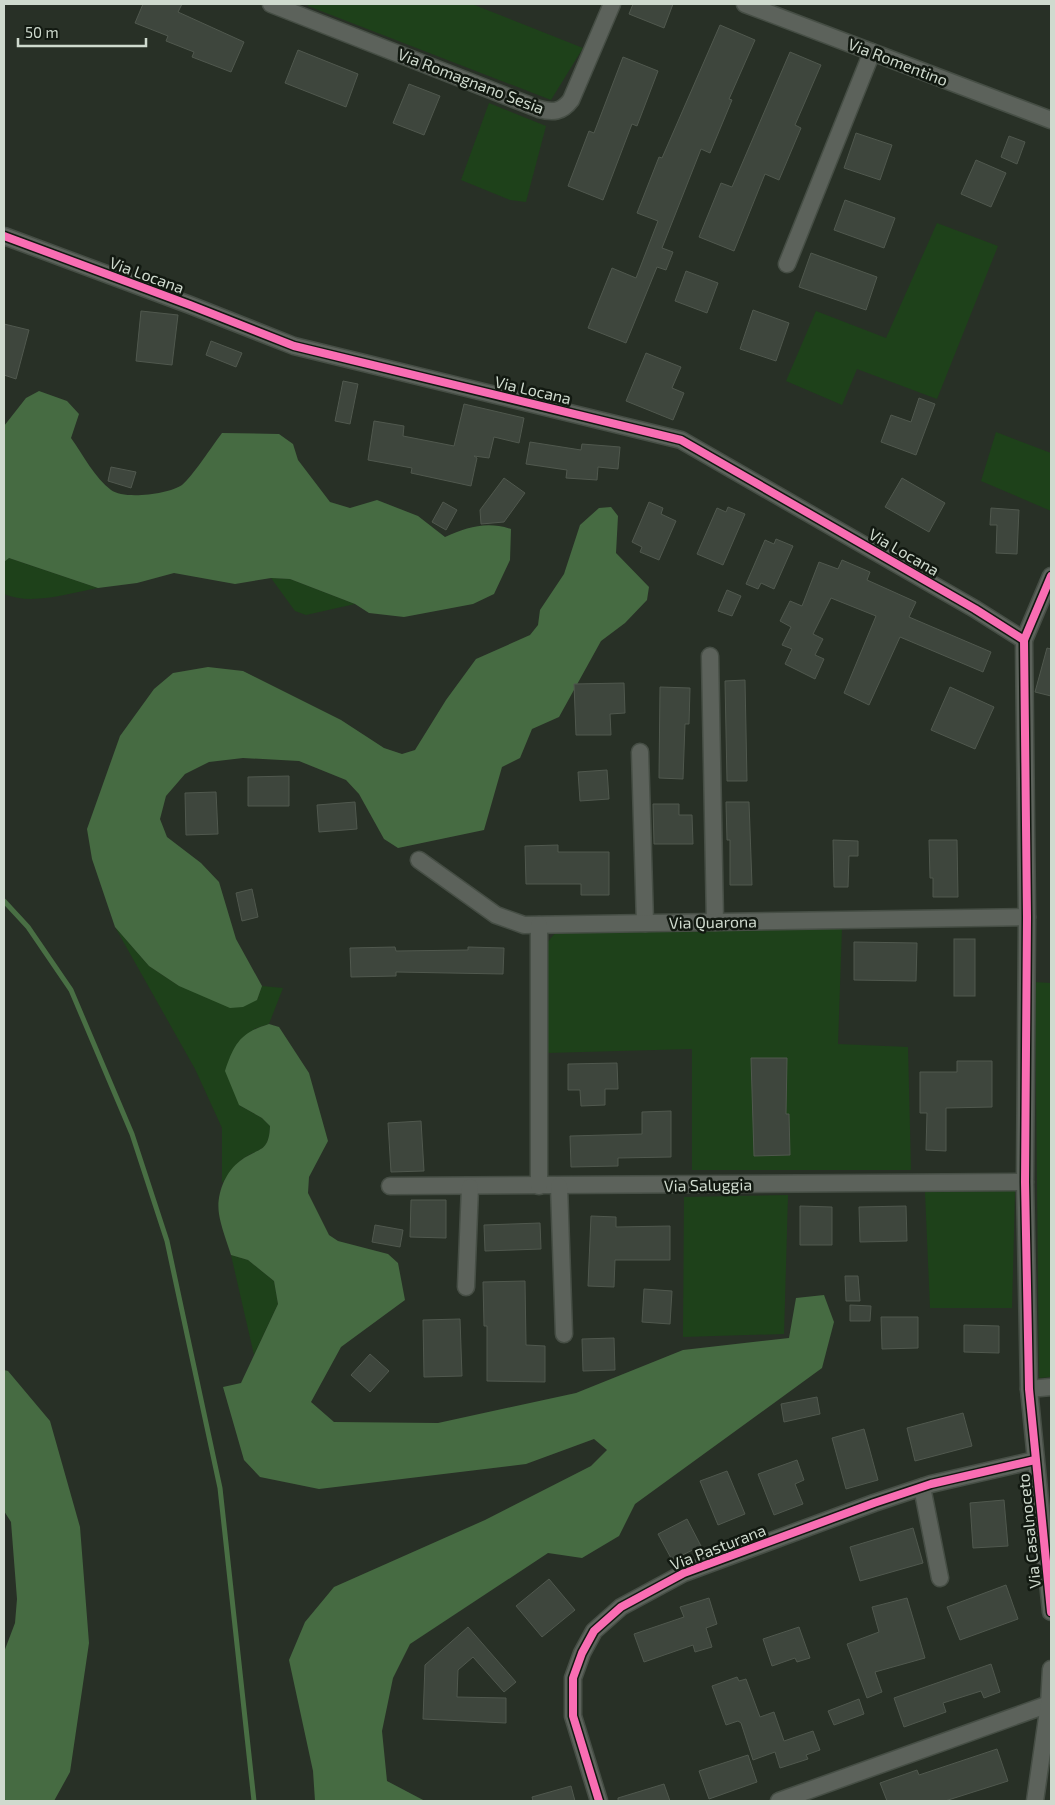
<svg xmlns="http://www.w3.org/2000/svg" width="1055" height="1805" font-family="'Exo 2',sans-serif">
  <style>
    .green { fill: #1e411a }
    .forest { fill: #466b42 }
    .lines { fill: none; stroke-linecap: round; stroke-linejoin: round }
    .stream { stroke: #496f44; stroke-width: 5 }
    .building { fill: #3e463d; stroke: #50584e }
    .minor-casing { stroke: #464e45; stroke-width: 19 }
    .minor { stroke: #5c625b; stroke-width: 16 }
    .cycleway-casing { stroke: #121911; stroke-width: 11 }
    .cycleway { stroke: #f96db3; stroke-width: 8 }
    .labels { text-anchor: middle; stroke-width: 5; stroke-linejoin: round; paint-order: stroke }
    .street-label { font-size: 16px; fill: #cfdace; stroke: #121911 }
  </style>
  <rect width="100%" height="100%" fill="#283026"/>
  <g class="green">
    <path d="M309,4H472L583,48L551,100L308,6Z"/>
    <path d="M489,103L546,126L526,202L510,200L461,180Z"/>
    <path d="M937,223L998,246L937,399L857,369L842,405L786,381L816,311L886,338Z"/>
    <path d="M996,432L1051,453V511L981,481Z"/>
    <path d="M9,558L98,588C69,593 32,606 4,594V562Z"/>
    <path d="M271,578L290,579L355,604L306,615L295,611Z"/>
    <path d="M115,927L149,966L179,986L257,1000L262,986L283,988L269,1024L254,1029L239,1105L262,1118L270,1126C269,1155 257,1147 240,1161C233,1167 228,1176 222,1183V1128L195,1069Z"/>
    <path d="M842,928L838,1044L908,1047L911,1170H692V1049L546,1053L545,945L557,931Z"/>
    <path d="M1035,982L1051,983V1377L1039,1378Z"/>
    <path d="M1015,1191L1012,1308H930L925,1192Z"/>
    <path d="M788,1195L784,1334L683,1337L684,1197Z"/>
    <path d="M231,1255L248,1260L274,1281L278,1304L254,1355Z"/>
  </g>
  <g class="forest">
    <path d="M39,391L67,401L79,414L71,438C83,455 95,478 111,490C124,500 169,494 182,485C192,477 213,445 222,433L279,434L293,444L298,460L330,502L350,508L377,500L418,516L445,537C468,527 486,521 511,529L510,560L494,594L473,604L404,617L369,613L355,604L290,579L271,578L235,584L174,573L137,583L98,588L9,558L4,562V426L26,398Z"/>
    <path d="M611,507L618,516L616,553L649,587L647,600L625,623L601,641L559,717L532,729L520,758L502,767L484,830L398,848L384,839L359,794L346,780L299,761L243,758L209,762L185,774L166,796L160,819L167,837L201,863L219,882L236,939L262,986L257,1000L243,1007L230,1008L179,986L149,966L115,927L92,859L87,829L120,736L154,689L173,673L208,667L243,671L341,720L384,748L402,754L415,750L446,700L476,659L530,635L538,625L540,610L564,574L580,525L599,508Z"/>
    <path d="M269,1024L279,1027L309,1073L328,1141L309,1177L308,1193L329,1235L338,1241L388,1254L398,1263L405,1300L341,1347L311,1402L334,1422L438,1423L576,1393L683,1350L789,1338L796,1298L824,1295L834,1322L822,1368L635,1504L619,1536L582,1558L548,1553L410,1644L393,1678L382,1731L387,1781L425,1801H315L313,1771L289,1660L305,1622L334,1587L485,1520L591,1466L607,1450L594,1439L526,1464L319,1489L260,1477L244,1460L223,1387L241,1383L278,1304L274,1281L248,1260L231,1255C227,1242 221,1227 219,1214C216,1195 225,1172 240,1161C258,1147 269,1154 270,1126L262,1118L239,1105L225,1071C234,1044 240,1033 269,1024Z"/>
    <path d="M4,1370L8,1371L50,1421L80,1527L89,1643L70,1772L54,1801H4V1652L15,1623L17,1599L11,1522L4,1511Z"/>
  </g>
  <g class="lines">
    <path class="stream" d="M4,901L28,927L71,990L132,1134L167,1241L220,1488L254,1801"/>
  </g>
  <g class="building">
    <path d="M143,4H182L178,12L244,42L231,72L192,57L194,52L166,41L168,36L135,23Z"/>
    <path d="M633,4H673L664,28L629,14Z"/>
    <path d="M720,25L755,40L729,99L732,100L710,153L701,149L662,248L673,252L666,270L657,267L626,343L588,328L612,268L636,278L658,221L637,213L659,157L662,158Z"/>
    <path d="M298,50L358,74L346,107L285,83Z"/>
    <path d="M790,52L821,65L795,125L801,128L779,180L765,174L734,251L699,237L721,183L732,187Z"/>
    <path d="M623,57L658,71L637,126L632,124L603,200L568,186L589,131L594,133Z"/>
    <path d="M409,84L440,96L424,135L393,123Z"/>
    <path d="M856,133L892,145L880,180L844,168Z"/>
    <path d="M1009,136L1025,142L1017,164L1001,157Z"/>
    <path d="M976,160L1006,173L991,207L961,194Z"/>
    <path d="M845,200L895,218L884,248L834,230Z"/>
    <path d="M811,253L877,277L866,310L799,287Z"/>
    <path d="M686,271L718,283L707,313L675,301Z"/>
    <path d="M753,310L789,323L776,361L740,349Z"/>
    <path d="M141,311L178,315L172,365L136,361Z"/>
    <path d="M4,324L29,330L16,379L4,375Z"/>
    <path d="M211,341L242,353L236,367L206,355Z"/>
    <path d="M646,353L681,367L672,388L684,393L673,420L626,401Z"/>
    <path d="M343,381L358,384L350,424L335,421Z"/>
    <path d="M919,398L935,404L916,455L881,442L891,415L911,422Z"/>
    <path d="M464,404L524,418L519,443L494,437L489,458L474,456L477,458L471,486L411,473L412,468L368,460L374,421L404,426L403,436L454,446Z"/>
    <path d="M530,442L581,450L582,444L620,447L618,469L598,467L597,480L566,478L567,470L526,464Z"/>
    <path d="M111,467L136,472L131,488L108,481Z"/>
    <path d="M504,478L525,493L504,522L481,524L480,510Z"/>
    <path d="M902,478L945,503L929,532L885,507Z"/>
    <path d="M443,502L457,510L446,530L432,522Z"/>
    <path d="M649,502L663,508L661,514L676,521L659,560L640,552L642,547L632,542Z"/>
    <path d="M728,507L745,514L723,565L697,554L717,508L726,512Z"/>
    <path d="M991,508L1019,510L1017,554L996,553L997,525H990Z"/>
    <path d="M776,539L793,546L774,589L761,583L758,589L746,584L765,540L774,544Z"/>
    <path d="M842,560L870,572L867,580L916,602L909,617L991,652L983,672L900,637L869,705L844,693L876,616L831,598L813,634L823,639L815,655L824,659L815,679L785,664L792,649L782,645L791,627L780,621L790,601L802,606L819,562L838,569Z"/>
    <path d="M727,590L741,596L732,616L718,611Z"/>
    <path d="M1047,648L1051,649V696L1035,692Z"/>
    <path d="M745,680L747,781H727L725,681Z"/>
    <path d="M624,683L625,713L610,714L611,735H576L574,684Z"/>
    <path d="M660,687L690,688L689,724H685L683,779L659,778Z"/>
    <path d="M950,687L994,707L975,749L931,730Z"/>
    <path d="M607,770L609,799L580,801L578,772Z"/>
    <path d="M289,776V806H248V777Z"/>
    <path d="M216,792L218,834L186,835L185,793Z"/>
    <path d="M355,802L357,829L319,832L317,805Z"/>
    <path d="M726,802H749L752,885H730V840H727Z"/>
    <path d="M653,804H679V815H692L693,844H654Z"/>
    <path d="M833,840L858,841V856H849L848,887H834Z"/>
    <path d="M929,840H957L958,897H933V878H930Z"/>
    <path d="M558,845V852H609V895H581V884H526L525,846Z"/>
    <path d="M252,889L258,917L242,921L236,893Z"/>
    <rect x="954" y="939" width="21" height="57"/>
    <path d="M854,942L917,943L916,981L854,980Z"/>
    <path d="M395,947L396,951L468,950V947L504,948L503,974L396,972V976L351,977L350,948Z"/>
    <path d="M751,1058H787L786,1114H789L790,1155L754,1156Z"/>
    <path d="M957,1061H992V1107L946,1108V1151L926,1150L927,1113H920V1072H957Z"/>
    <path d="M617,1063L618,1089H605V1105L581,1106L580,1090H568V1064Z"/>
    <path d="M671,1111V1157L618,1158V1166L571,1167L570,1136L642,1134V1112Z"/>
    <path d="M421,1121L424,1171L391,1172L388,1123Z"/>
    <path d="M411,1200H446V1238L410,1237Z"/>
    <path d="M800,1206L832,1207V1245H800Z"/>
    <path d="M906,1206L907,1241L860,1242L859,1207Z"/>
    <path d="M591,1216L616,1217V1227L670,1226V1260H615L614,1287L588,1286Z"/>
    <path d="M540,1223L541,1249L485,1251L484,1225Z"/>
    <path d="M375,1225L403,1230L400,1247L372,1242Z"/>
    <path d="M845,1276H858L860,1301H846Z"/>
    <path d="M525,1281L526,1345L545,1346V1382L487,1381V1326H484L483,1282Z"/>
    <path d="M644,1289L672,1291L670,1324L642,1322Z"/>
    <path d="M850,1305L871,1306L870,1321H850Z"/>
    <path d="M881,1317H918V1348L882,1349Z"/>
    <path d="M460,1319L462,1376L424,1377L423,1320Z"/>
    <path d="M964,1325L999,1326V1353L964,1352Z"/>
    <path d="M614,1338L615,1370L583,1371L582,1339Z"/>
    <path d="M370,1354L389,1371L370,1392L351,1375Z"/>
    <path d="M817,1397L820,1414L784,1422L781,1404Z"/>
    <path d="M963,1413L972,1446L915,1461L907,1428Z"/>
    <path d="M864,1429L878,1480L846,1489L832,1438Z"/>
    <path d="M797,1460L804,1480L795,1484L803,1504L774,1515L758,1474Z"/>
    <path d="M727,1471L745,1514L718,1525L700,1481Z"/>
    <path d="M1004,1500L1008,1546L973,1548L970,1503Z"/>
    <path d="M687,1519L701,1546L672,1560L658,1534Z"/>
    <path d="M913,1528L923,1563L860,1581L850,1547Z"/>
    <path d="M549,1579L575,1610L542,1637L516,1606Z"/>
    <path d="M1006,1585L1018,1619L960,1640L947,1607Z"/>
    <path d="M709,1598L717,1624L706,1628L712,1647L695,1652L693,1645L644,1662L634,1634L684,1617L680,1607Z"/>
    <path d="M907,1598L925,1658L875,1672L882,1692L867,1698L847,1644L879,1632L872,1607Z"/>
    <path d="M468,1627L516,1682L504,1692L473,1657L458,1670L457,1697L506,1698V1723L423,1719L425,1665Z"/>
    <path d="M799,1627L810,1658L797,1662L795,1658L772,1666L763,1639Z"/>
    <path d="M991,1664L1000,1692L984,1698L981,1691L943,1703L946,1712L904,1727L894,1698Z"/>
    <path d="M737,1677L739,1681L746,1679L760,1717L774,1712L784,1741L813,1731L820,1750L806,1755L808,1759L780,1768L775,1752L753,1760L741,1723L738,1721L726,1725L712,1686Z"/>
    <path d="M859,1699L864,1714L834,1725L828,1711Z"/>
    <path d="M997,1749L1008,1781L945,1801H887L880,1783L917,1770L919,1775Z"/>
    <path d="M748,1755L757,1782L709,1799L699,1771Z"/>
    <path d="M664,1784L670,1801H618V1798Z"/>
    <path d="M571,1786L575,1801H533L532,1797Z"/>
  </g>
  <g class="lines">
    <g class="minor-casing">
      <g id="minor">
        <path d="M271,4L539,109C553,113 562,112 571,100L612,4"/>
        <path d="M745,4L1051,120"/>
        <path d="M4,236L190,305L294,346L681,440L975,609L1024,640"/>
        <path d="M787,264L872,52"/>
        <path d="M1051,576L1024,640L1027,917L1025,1182L1029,1389L1051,1612"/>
        <path d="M710,656L715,922"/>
        <path d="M640,752L645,923"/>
        <path d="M419,860L496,915L524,925L1027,917"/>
        <path d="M390,1186L1025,1182"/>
        <path d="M539,1186V925"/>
        <path d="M559,1186L564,1334"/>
        <path d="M466,1287L470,1187"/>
        <path d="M1029,1389L1051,1387"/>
        <path d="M922,1487L940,1578"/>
        <path d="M599,1801L573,1716V1678L582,1653L594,1631L621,1607L684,1573L874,1503L931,1484L1035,1460"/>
        <path d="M779,1801L1049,1704"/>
        <path d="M1035,1801L1049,1704L1051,1669"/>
      </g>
    </g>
    <use href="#minor" class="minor"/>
    <g class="cycleway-casing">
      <g id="cycleway">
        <path d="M4,236L190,305L294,346L681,440L975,609L1024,640"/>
        <path d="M1051,576L1024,640L1027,917L1025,1182L1029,1389L1051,1612"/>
        <path d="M599,1801L573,1716V1678L582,1653L594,1631L621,1607L684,1573L874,1503L931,1484L1035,1460"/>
      </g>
    </g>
    <use href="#cycleway" class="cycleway"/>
  </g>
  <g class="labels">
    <g class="street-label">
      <text transform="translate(898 62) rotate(21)" y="6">Via Romentino</text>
      <text transform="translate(471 81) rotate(21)" y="6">Via Romagnano Sesia</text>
      <text transform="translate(147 275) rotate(20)" y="6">Via Locana</text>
      <text transform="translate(533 390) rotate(13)" y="6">Via Locana</text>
      <text transform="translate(904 552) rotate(30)" y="6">Via Locana</text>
      <text transform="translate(713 922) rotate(-1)" y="6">Via Quarona</text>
      <text transform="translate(708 1185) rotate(-1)" y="6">Via Saluggia</text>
      <text transform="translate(1029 1531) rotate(-96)" y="6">Via Casalnoceto</text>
      <text transform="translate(718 1547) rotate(-21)" y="6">Via Pasturana</text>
    </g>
  </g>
  <rect width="1055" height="1805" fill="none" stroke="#cfdace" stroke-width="10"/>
  <path d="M18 38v8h128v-8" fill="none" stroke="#cfdace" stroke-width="2.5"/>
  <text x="25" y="38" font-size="15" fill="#cfdace" stroke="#121911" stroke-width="4" paint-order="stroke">50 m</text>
</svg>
